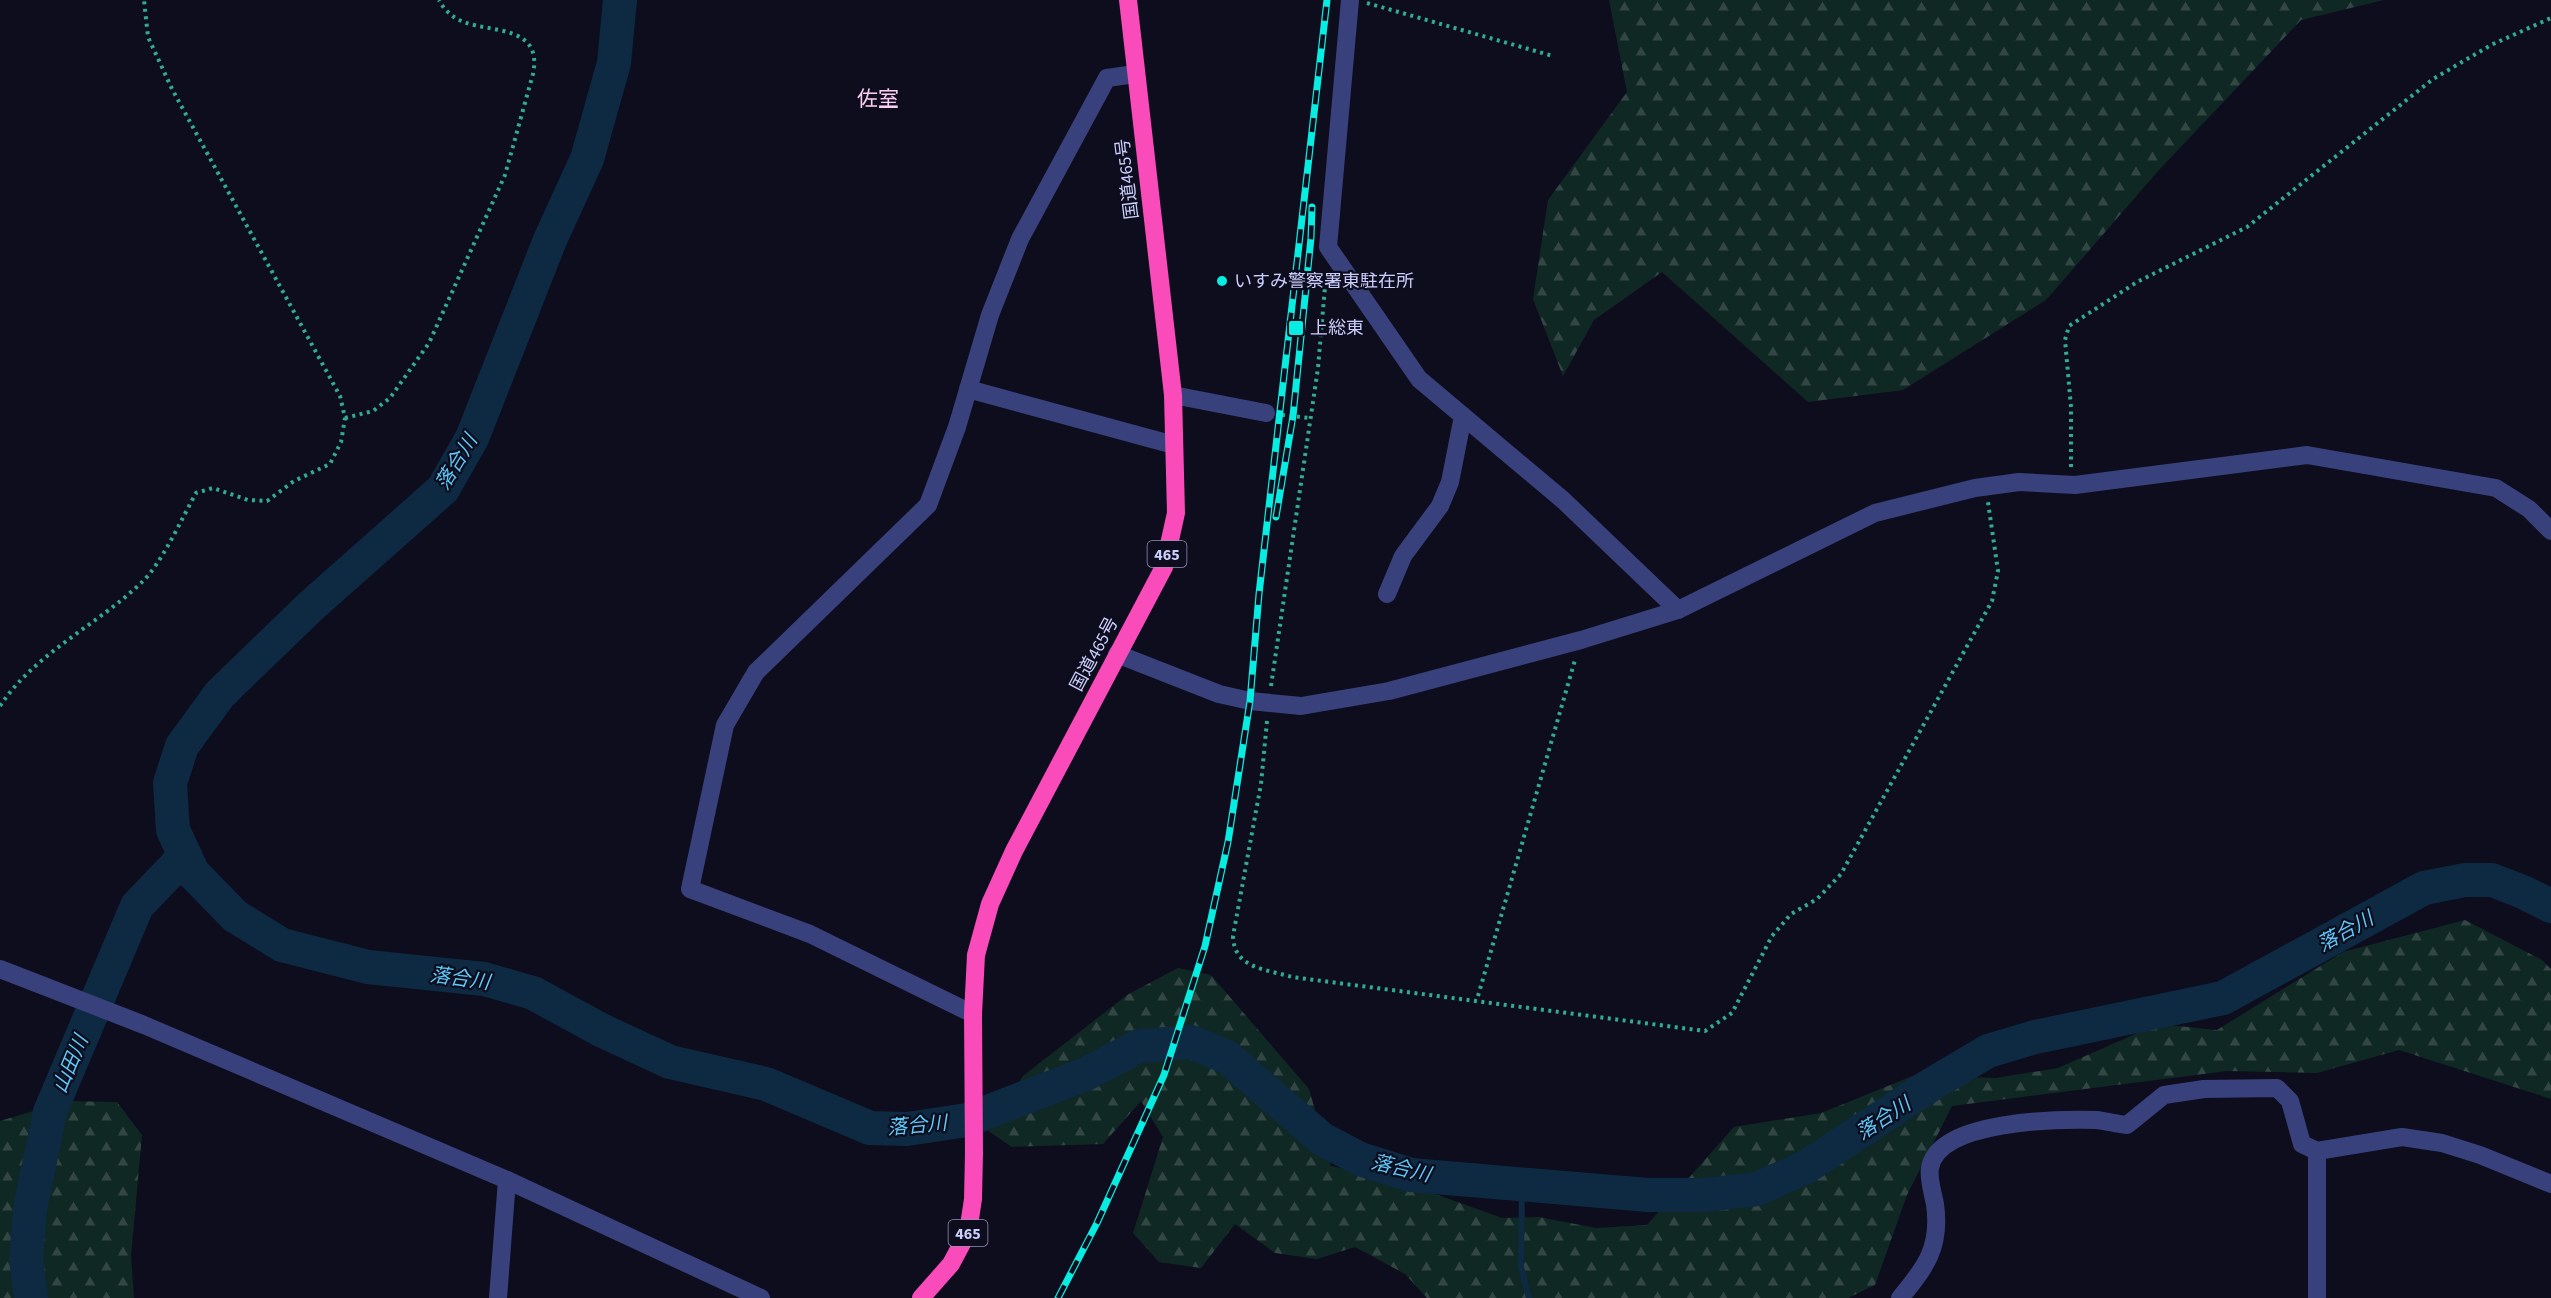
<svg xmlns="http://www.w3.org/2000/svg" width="2551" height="1298" font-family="'Source Sans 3','Noto Sans JP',sans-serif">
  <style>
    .forest { fill: url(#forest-firs) }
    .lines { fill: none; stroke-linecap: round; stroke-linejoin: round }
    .stream { stroke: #0d2a42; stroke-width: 6 }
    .river { stroke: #0d2a42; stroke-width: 34 }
    .path { stroke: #31ac92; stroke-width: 4; stroke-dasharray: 3 4.5; stroke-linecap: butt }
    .minor { stroke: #39417c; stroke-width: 18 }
    .highway { stroke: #f94bb9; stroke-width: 18 }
    .rail-casing { stroke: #08ede1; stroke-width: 7 }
    .rail { stroke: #0d0d1e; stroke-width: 4.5; stroke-dasharray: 14; stroke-linecap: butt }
    .poi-dot { fill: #08ede1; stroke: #0d0d1e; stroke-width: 2 }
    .labels { text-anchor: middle; stroke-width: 4.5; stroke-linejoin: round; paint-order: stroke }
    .shield { fill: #0d0d1e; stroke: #9394ba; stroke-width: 1.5 }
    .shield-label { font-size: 16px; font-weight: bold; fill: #cccefd }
    .street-label { font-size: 18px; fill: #cccefd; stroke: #0d0d1e }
    .poi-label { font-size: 18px; fill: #cccefd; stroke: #0d0d1e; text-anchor: start }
    .water-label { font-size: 20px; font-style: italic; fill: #5dc9f9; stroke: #0d0d1e }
    .quarter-label { font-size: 21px; fill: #fdcef3; stroke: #0d0d1e }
  </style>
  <defs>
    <pattern id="forest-firs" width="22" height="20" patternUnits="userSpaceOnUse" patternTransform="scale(1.5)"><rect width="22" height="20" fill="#102823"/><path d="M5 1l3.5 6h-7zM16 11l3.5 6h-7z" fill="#324644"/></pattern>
  </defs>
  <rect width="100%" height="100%" fill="#0d0d1e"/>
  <g class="forest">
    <path d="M1609,0H2384L2301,20L2159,170L2046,300L1903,390L1808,402L1662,272L1594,320L1563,376L1533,299L1548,200L1627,92Z"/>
    <path d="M2465,920L2542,960L2551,969V1099L2399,1050L2317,1073L2227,1071L1952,1106L1907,1195L1875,1285L1848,1298H1427L1405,1274L1355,1247L1317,1259L1275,1253L1235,1224L1201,1268L1159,1262L1133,1233L1163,1137L1141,1101L1103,1144L1012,1147L987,1130L1023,1076L1127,995L1178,968L1211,975L1309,1089L1331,1166L1396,1180L1502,1218L1539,1217L1596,1228L1647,1225L1734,1127L1821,1113L1915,1075L1996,1078L2058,1068L2158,1024L2217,1030L2343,952Z"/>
    <path d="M67,1101L117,1102L142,1135L131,1256L134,1298H0V1121Z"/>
  </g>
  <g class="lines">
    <path class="stream" d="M1522,1184L1521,1267L1529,1298"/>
    <g class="river">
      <path d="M620,0L614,63L587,159L550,240L472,438L443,489L311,606L220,694L182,746L170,783L173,830L193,873L235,916L282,945L368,967L484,979L533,993L601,1030L670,1062L766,1084L870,1128L907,1129L967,1120L1086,1074L1139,1046L1191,1042L1227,1057L1322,1139L1360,1159L1411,1175L1648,1195H1704L1757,1189L1806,1167L1929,1086L1988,1051L2035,1037L2223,998L2424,888L2465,880H2492L2523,892L2551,906"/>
      <path d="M31,1298L26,1260L30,1209L50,1112L137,906L185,856"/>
    </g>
    <g class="path">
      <path d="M1367,3L1553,56"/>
      <path d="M1282,415L1310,418"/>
      <path d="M345,418L373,411L390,398L429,343L505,175L533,74C543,25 492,33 464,22C453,18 444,10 439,0"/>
      <path d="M2071,467V407L2065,340L2069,326L2137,282L2247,227L2433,79L2491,45L2551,18"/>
      <path d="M1271,686L1318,368L1326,275"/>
      <path d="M0,706C35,653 96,626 141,583C161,565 182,518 196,493L213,488L248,500L267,501L294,481L330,464L341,442L345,418L340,396L172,89L148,37L144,0"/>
      <path d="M1267,721L1261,784L1233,936C1234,969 1266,969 1292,977L1705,1031L1732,1013L1772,936L1791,914L1817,899L1841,874L1992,601L1998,571L1988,502"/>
      <path d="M1478,996L1575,660"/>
    </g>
    <g class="minor">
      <path d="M1350,0L1328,247L1419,379L1563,500L1678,610"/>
      <path d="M968,389L1174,445"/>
      <path d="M1173,395L1266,413"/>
      <path d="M1387,594L1403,556L1440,506L1450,482L1463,416"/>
      <path d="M1117,654L1219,694L1250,701L1301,706L1389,691L1581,640L1678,610L1875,513L1975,488L2019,482L2075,485L2307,455L2496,488L2529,509L2551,531"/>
      <path d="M0,969L144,1025L507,1180L761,1298"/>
      <path d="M973,1014L810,934L690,889L725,725L756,672L928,505L957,427L990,315L1020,239L1107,78L1135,74"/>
      <path d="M2317,1151V1298"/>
      <path d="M498,1298L507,1180"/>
      <path d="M1900,1298C1926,1267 1941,1247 1935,1204C1933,1194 1928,1178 1930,1168C1938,1120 2058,1119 2096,1120C2106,1121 2117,1124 2127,1125L2164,1095L2204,1089L2277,1088L2290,1101L2302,1144L2317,1151L2402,1137L2442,1143L2480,1155L2551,1184"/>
    </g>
    <path class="highway" d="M921,1298L951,1264L968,1232L973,1199L974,1153L973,1014L976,955L990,904L1014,851L1164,567L1176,513L1173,395L1128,0"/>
    <g class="rail-casing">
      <g id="rail">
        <path d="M1276,517L1293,416L1311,238L1312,207"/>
        <path d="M1058,1298L1097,1223L1164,1075L1205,946L1228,842L1250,701L1259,594L1327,0"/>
      </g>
    </g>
    <use href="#rail" class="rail"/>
  </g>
  <g class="poi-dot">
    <circle cx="1222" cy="281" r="6"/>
    <rect x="1288" y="320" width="16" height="16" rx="3"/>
  </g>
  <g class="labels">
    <g class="shield">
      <rect x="1147.5" y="541" width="39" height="26" rx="4.5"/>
      <rect x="948.5" y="1220" width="39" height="26" rx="4.5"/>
    </g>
    <g class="shield-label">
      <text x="1167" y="560">465</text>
      <text x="968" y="1239">465</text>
    </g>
    <g class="street-label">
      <text transform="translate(1127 179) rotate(-97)" y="6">国道465号</text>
      <text transform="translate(1094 654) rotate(-62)" y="6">国道465号</text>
    </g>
    <g class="poi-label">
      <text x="1234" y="287">いすみ警察署東駐在所</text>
      <text x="1310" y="334">上総東</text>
    </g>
    <g class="water-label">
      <text transform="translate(456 462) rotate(-59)" y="7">落合川</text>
      <text transform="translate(2345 931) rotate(-29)" y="7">落合川</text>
      <text transform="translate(460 978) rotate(8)" y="7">落合川</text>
      <text transform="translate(70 1064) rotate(-67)" y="7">山田川</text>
      <text transform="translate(1883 1118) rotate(-33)" y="7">落合川</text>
      <text transform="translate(917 1125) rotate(-5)" y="7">落合川</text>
      <text transform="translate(1401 1168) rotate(13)" y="7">落合川</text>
    </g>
    <g class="quarter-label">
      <text x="878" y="106">佐室</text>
    </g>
  </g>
</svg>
